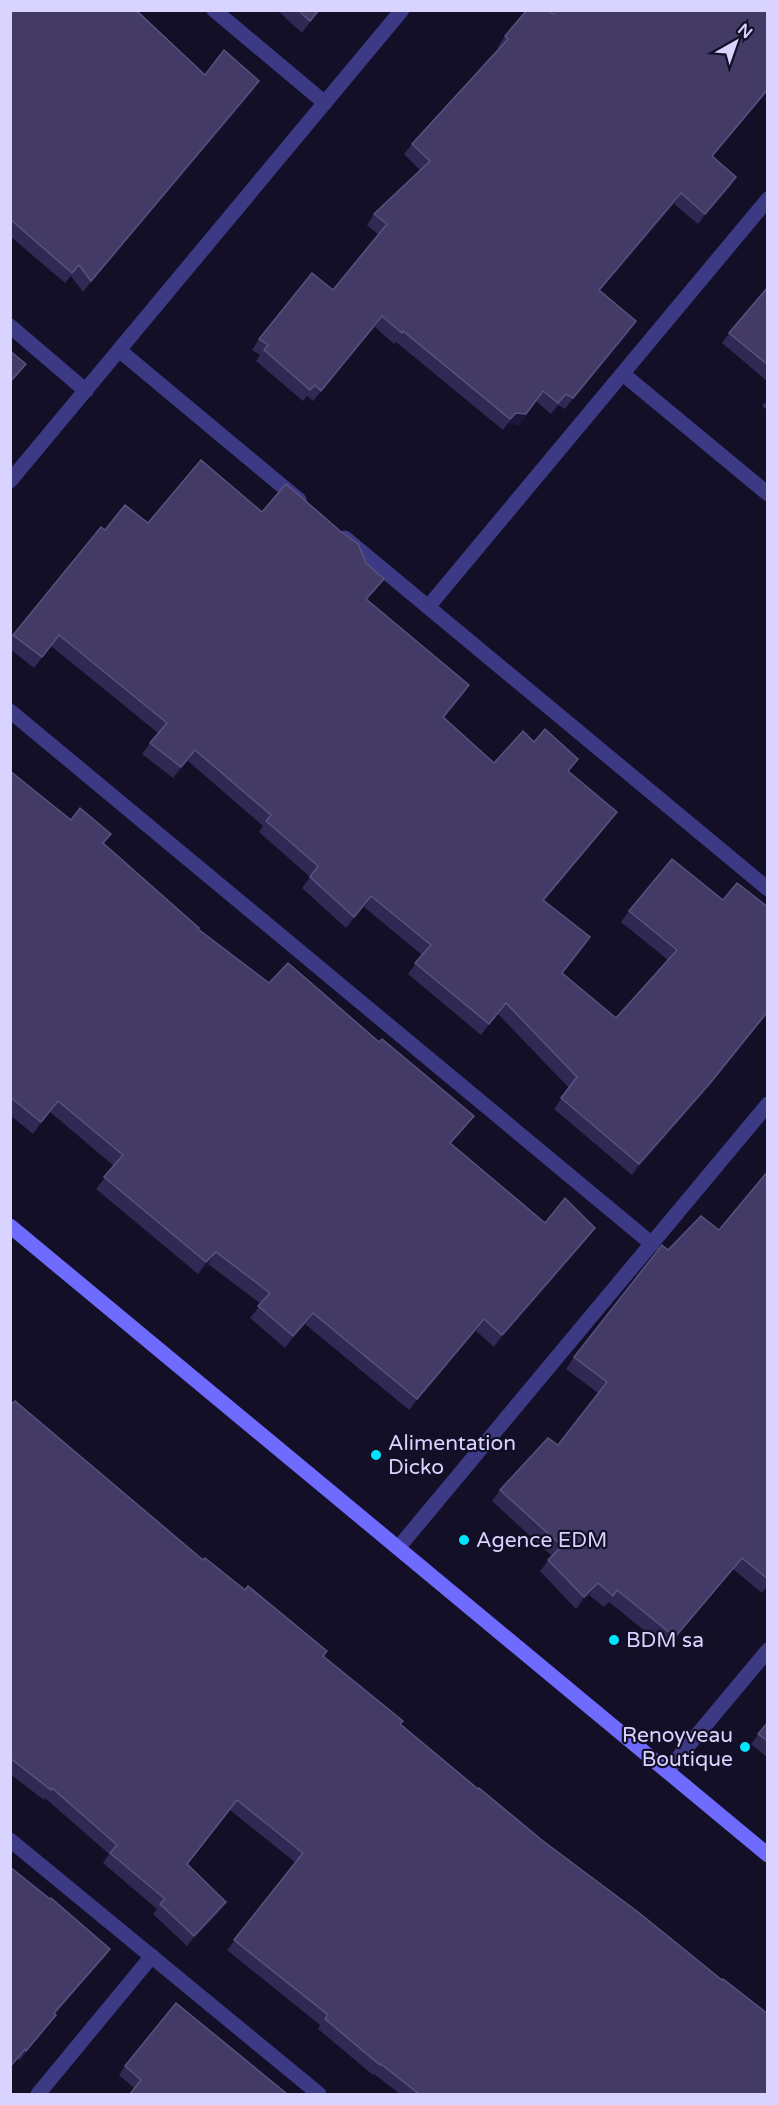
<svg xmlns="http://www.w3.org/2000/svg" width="778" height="2105" font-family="'Varela Round',sans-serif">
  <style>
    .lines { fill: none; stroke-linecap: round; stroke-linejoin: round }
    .minor { stroke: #3d3a85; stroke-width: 15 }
    .tertiary { stroke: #3d3a85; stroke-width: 15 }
    .secondary { stroke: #6f6bff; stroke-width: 15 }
    .wall { fill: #312854 }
    .shaded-wall { fill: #1d163a }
    .building { fill: #433a66; stroke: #5a527e; stroke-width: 1.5 }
    .poi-dot { fill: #00e5ff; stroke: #130f26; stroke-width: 2 }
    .labels { text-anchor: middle; stroke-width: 4.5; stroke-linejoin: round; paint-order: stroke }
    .poi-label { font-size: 21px; fill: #d9d4ff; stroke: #130f26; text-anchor: start }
  </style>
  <rect width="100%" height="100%" fill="#130f26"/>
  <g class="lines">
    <g class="minor">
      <path d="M214,10L325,103"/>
      <path d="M10,326L86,391"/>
      <path d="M119,350L299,500"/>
      <path d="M623,374L768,494"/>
      <path d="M345,538L768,889"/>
      <path d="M428,607L768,199"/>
      <path d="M10,711L652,1244"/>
      <path d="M398,1548L768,1104"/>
      <path d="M667,1771L768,1650"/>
      <path d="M10,1840L319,2094"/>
      <path d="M38,2094L152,1956"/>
    </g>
    <path class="tertiary" d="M10,481L402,10"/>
    <path class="secondary" d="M10,1226L768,1855"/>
  </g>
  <g class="wall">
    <path d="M10,10H141L139,13L205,75L259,81L252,92L83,292L71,276L65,283L10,236Z"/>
    <path d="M277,10H320L302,33Z"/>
    <path d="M768,10V91L712,157L736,177L729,188L698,224L674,204L600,291L629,332L565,409L558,405L551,414L536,401L519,425L508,423L503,430L396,342L394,344L375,327L313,401L307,396L303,401L256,361L260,355L252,350L259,339L333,290L379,235L367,225L374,214L420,170L404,154L412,144L499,49L498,47L505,36L553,14Z"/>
    <path d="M768,287V382L722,343L729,333Z"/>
    <path d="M768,399V411L762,406Z"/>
    <path d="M262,512L376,590L367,600L469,685L462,696L444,718L494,763L569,772L609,823L544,901L590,937L562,974L616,1018L668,960L621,922L629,911L723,900L768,907V1013L703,1093L632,1175L554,1109L569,1088L498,1014L481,1035L408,974L422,955L364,907L346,928L302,888L310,877L259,832L263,826L188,761L173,778L142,754L150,743L158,733L51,646L34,668L10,649V639L13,635L105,530L148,523Z"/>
    <path d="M10,771L71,820L104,844L198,929L269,983L379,1042L474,1116L466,1127L451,1144L545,1223L587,1239L494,1347L476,1331L409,1410L305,1324L285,1348L250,1318L261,1304L208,1264L198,1274L96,1189L114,1166L50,1112L33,1134L10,1115Z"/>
    <path d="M768,1171V1585L762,1593L733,1569L667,1649L609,1602L604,1607L589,1595L576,1609L540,1571L552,1556L492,1501L500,1490L558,1445L598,1393L566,1369L574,1357L668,1250L719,1230Z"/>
    <path d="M10,1405L323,1656L400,1724L768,2094H400L374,2074L373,2075L318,2029L320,2025L227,1950L296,1863L230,1810L187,1865L219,1912L187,1946L153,1914L157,1909L103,1863L109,1854L45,1798L44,1800L10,1774Z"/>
    <path d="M768,1722V1758L751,1744Z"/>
    <path d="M10,1867L110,1949L104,1958L55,2014L56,2015L49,2024L20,2060L18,2059Z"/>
    <path d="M125,2066L287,2094L134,2088L119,2075Z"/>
  </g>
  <g class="shaded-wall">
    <path d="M319,10H320L302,33L310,21Z"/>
    <path d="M259,81L252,92L83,292L91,281Z"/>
    <path d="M768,89V91L704,167L712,156Z"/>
    <path d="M736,177L729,188L698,224L705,214Z"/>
    <path d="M681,193L674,204L592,301L599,290Z"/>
    <path d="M382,316L375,327L313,401L321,391Z"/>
    <path d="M636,321L629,332L565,409L573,398Z"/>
    <path d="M26,364L17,376L10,384V382Z"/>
    <path d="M543,391L519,425L508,423L503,430L516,413Z"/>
    <path d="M384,579L376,590L358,610L366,599Z"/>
    <path d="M469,685L462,696L435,728L443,717Z"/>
    <path d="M195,750L188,761L173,778L181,767Z"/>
    <path d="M617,812L609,823L535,911L543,900Z"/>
    <path d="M371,896L364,907L346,928L354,917Z"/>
    <path d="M590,937L583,948L554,984L562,973Z"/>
    <path d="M506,1003L498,1014L481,1035L489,1024Z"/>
    <path d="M768,1011V1013L703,1093L632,1175L639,1164Z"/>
    <path d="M58,1101L50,1112L33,1134L41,1122Z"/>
    <path d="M474,1116L466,1127L441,1155L450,1143Z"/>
    <path d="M595,1228L587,1239L494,1347L502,1335Z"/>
    <path d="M216,1252L208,1264L198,1274L206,1262Z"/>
    <path d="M313,1313L305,1324L285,1348L293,1336Z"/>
    <path d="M484,1319L476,1331L409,1410L417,1399Z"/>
    <path d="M742,1558L733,1569L667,1649L675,1637Z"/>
    <path d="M598,1583L589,1595L576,1609L584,1597Z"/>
    <path d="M237,1800L230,1810L180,1874L187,1864Z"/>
    <path d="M226,1902L219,1912L187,1946L194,1936Z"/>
    <path d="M110,1949L104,1958L47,2022L54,2013Z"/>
    <path d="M56,2015L49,2024L20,2060L26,2051Z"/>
  </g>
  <g class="building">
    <path d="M10,10H139L138,12L205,75L224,50L259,81L91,281L79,265L72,273L10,219Z"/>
    <path d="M298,10H319L310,21Z"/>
    <path d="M527,10H548L553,14L556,10H768V89L712,156L736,177L705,214L681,193L599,290L636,321L573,398L566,394L558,403L543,391L526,414L516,413L510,419L403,331L402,333L382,316L321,391L315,385L310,390L264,350L268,345L259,339L312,273L333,290L387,224L374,214L430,161L412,144L508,39L505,36Z"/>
    <path d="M768,287V365L729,333Z"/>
    <path d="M10,351L26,364L10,382Z"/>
    <path d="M201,460L262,512L286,484L339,530L358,544L366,563L384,579L366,599L469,685L443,717L494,763L523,731L534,742L545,729L578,759L568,771L617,812L543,900L590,937L562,973L616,1018L677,950L629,911L672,859L723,900L737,883L768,907V1011L711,1082L639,1164L561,1098L577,1077L506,1003L489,1024L415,963L431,945L371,896L354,917L310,877L318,866L266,821L271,815L195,750L181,767L150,743L167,723L59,635L42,657L13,635L101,527L105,530L125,505L148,523Z"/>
    <path d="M10,771L71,820L80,808L111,834L103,843L199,928L198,929L269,983L288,963L379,1042L382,1039L474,1116L450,1143L545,1223L565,1198L595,1228L502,1335L484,1319L417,1399L313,1313L293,1336L258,1306L270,1293L216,1252L206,1262L104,1177L123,1155L58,1101L41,1122L10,1097Z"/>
    <path d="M768,1171V1579L742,1558L675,1637L617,1590L613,1596L598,1583L584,1597L548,1560L562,1546L500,1490L548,1438L558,1445L607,1382L574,1357L662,1245L668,1250L701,1216L719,1230Z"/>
    <path d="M15,1401L203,1560L205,1558L245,1590L248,1586L327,1651L323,1656L403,1721L400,1724L478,1789L479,1788L543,1841L638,1912L722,1980L723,1979L768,2014V2094H419L381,2064L380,2065L325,2019L328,2015L234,1940L303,1853L237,1800L187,1864L226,1902L194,1936L160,1904L165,1899L110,1853L117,1845L52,1788L51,1790L10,1758V1405Z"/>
    <path d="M768,1722V1741L758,1734Z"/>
    <path d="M10,1867L50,1899L51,1898L110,1949L54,2013L56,2015L26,2051L25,2049L10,2067Z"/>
    <path d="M176,2003L287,2094H130L141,2080L125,2066Z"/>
  </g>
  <g class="poi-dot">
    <circle cx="376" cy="1455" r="6"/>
    <circle cx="464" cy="1540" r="6"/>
    <circle cx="614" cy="1640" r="6"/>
    <circle cx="745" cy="1747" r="6"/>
  </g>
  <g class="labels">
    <g class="poi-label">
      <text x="388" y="1450">Alimentation<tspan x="388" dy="24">Dicko</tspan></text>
      <text x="476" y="1547">Agence EDM</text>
      <text x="626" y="1647">BDM sa</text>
      <text x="733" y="1742" text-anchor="end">Renoyveau<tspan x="733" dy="24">Boutique</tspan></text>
    </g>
  </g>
  <rect width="778" height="2105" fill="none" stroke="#d9d4ff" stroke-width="24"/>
  <g transform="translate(736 42) rotate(40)" stroke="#130f26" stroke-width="4.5" paint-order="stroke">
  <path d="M0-4.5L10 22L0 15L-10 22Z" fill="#d9d4ff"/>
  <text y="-9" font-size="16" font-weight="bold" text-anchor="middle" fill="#d9d4ff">N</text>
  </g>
</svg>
